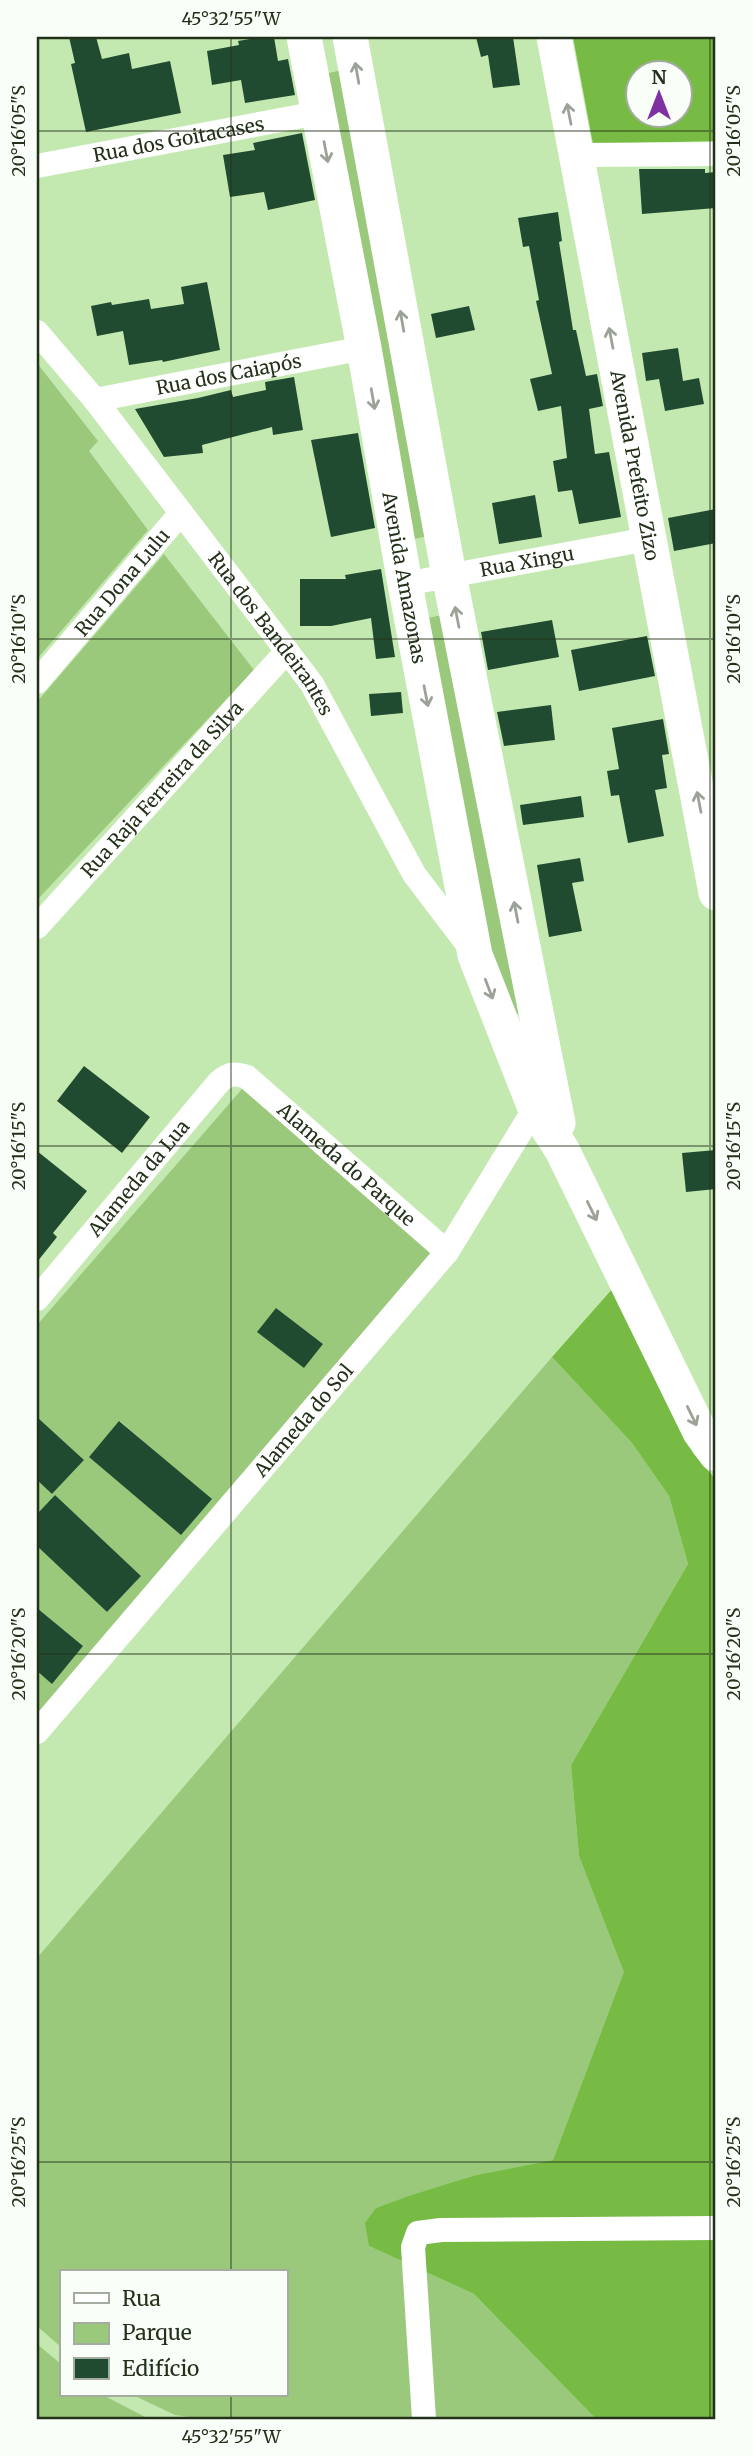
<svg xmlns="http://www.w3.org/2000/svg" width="753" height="2456" font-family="Merriweather,serif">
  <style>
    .green { fill: #9ac97c; fill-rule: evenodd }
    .forest { fill: #77bb45; fill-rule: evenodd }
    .building { fill: #214b31 }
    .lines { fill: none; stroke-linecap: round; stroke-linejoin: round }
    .street { stroke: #fff; stroke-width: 24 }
    .secondary { stroke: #fff; stroke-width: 35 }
    .oneway { stroke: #9ca298 }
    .ticks { fill: none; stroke: #23311a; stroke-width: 2; stroke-opacity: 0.45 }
    .labels { text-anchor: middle; stroke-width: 7; stroke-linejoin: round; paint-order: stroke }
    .street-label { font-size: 19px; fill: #23311a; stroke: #fafef8 }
    .neatline { fill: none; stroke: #23311a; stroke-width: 2.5 }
    .ticks-label { font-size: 18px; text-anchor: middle; fill: #23311a }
  </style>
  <rect width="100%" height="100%" fill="#c4e9b0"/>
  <g class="green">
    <path d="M342,70L434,535L408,540L320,75Z"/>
    <path d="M37,363L98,441L89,451L148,530L37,659Z"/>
    <path d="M164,554L254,670L37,900V702Z"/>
    <path d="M446,614L520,1015L511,1011L481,921L424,619Z"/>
    <path d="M242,1089L436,1255L37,1715V1671L52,1683L83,1646L37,1608V1546L107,1612L141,1576L55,1495L37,1514V1480L52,1494L84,1460L37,1417V1325ZM276,1308L323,1344L304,1368ZM120,1421L211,1500L89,1457Z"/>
    <path d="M552,1357L632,1443L669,1496L688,1564L571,1765L579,1856L625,1972L553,2160L476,2175L376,2208L369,2246L474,2294L596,2419H205L175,2415L133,2395H285V2272H61V2347L37,2326V1958Z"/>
    <path d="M37,2344L61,2364V2395H103L149,2419H37Z"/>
  </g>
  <g class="forest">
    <path d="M573,37H716V141L593,144ZM638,74H680V116H638Z"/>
    <path d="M614,1287L693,1453L716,1480V2419H596L474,2294L369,2246L365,2223L376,2208L409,2196L476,2175L553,2160L624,1972L579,1856L571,1765L688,1564L669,1496L632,1443L552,1357Z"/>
  </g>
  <g class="building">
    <path d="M69,37H96L102,59L129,53L132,69L170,61L181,113L86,132L71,64L75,63Z"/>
    <path d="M262,37H274L278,61L288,59L295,95L245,103L241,80L212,85L207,51L239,45L238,41Z"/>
    <path d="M476,37H513L520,85L493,88L488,55L481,57Z"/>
    <path d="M302,133L315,200L268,210L264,192L230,197L223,155L255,150L253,143Z"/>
    <path d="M639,169H705V173L716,172V208L642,214Z"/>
    <path d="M558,212L562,241L559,242L573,330H576L586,376L597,374L603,406L589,409L595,454L609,452L621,517L579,524L572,490L558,492L553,461L567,458L561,406L538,411L530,379L552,374L536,301L539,300L529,246L523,247L518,218Z"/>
    <path d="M207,282L220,350L163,362L162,360L129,365L123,331L97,336L91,306L111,302L112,305L149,299L151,309L184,304L181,287Z"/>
    <path d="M469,306L475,330L436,338L431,314Z"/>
    <path d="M678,348L683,381L699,378L704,404L665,411L659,379L646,381L642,353Z"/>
    <path d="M294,377L303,430L273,435L272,427L202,445L203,453L164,457L135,409L198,398L231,390L233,397L266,390L265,382Z"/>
    <path d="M358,433L375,528L331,537L311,440Z"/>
    <path d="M535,495L542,537L499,544L492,503Z"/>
    <path d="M716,509V543L674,551L668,518Z"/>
    <path d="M381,569L395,657L376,659L371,618L331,626H300V579H346L345,575Z"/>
    <path d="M552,620L559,657L488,670L481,632Z"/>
    <path d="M647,636L655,676L579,691L571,650Z"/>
    <path d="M401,692L403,713L371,716L369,694Z"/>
    <path d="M551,705L555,740L504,746L497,712Z"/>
    <path d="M663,719L669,754L662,755L667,788L655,790L664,836L628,843L619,795L611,796L607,771L619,769L612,728Z"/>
    <path d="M581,796L584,817L523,825L520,805Z"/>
    <path d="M580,858L584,881L572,883L582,931L549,937L537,865Z"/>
    <path d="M84,1066L150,1117L122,1153L57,1101Z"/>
    <path d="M716,1150V1189L686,1192L682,1153Z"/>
    <path d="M37,1151L87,1191L53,1233L57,1237L37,1262Z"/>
    <path d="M276,1308L323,1344L304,1368L257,1332Z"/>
    <path d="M37,1417L84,1460L52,1494L37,1480Z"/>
    <path d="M119,1421L212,1499L181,1535L89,1457Z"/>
    <path d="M55,1495L141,1576L107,1612L37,1546V1514Z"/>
    <path d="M37,1608L83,1646L52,1684L37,1671Z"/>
  </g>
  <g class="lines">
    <g class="street">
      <path d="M576,155L716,154"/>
      <path id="s1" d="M37,166L318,113"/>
      <path id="s2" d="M37,332L95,400L312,684L414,874L471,949"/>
      <path id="s3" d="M95,400L364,348"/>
      <path id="s4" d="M405,584L648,539"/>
      <path id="s5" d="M37,682L181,513"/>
      <path id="s6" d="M37,927L287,651"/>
      <path id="s7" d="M37,1299L219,1082C229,1073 235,1073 247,1077L447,1252"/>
      <path id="s8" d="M37,1732L447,1252L535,1108L546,1102"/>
      <path d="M424,2419L413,2247L418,2233L441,2230L716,2228"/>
    </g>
    <g class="secondary">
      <path id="s9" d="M304,37L364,348L405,584L475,955L535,1108L562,1150L700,1432L716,1454"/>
      <path d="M350,37L449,575L558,1123"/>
      <path id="s10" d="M554,37L716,893"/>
    </g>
  </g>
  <defs><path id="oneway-shaft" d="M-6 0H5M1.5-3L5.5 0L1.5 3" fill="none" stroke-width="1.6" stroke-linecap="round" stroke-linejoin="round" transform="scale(1.75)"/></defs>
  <g class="oneway">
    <use href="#oneway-shaft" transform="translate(357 73) rotate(-100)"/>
    <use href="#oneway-shaft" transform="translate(569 114) rotate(-101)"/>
    <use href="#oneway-shaft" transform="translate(326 152) rotate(79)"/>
    <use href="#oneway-shaft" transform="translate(402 321) rotate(-100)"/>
    <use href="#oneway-shaft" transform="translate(611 338) rotate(-101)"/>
    <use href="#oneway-shaft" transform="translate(373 399) rotate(80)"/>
    <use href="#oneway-shaft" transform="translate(457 617) rotate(-101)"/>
    <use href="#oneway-shaft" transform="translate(426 696) rotate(79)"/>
    <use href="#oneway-shaft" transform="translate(699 802) rotate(-101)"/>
    <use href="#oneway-shaft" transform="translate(516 912) rotate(-101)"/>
    <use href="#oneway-shaft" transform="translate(489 989) rotate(69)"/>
    <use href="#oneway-shaft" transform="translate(592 1211) rotate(64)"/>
    <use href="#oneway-shaft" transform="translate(692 1416) rotate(64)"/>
  </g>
  <path class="ticks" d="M231,37V2272M710,37V2419M37,131H716M37,639H716M37,1146H716M37,1654H716M37,2162H716M231,2395V2419"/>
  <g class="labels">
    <g class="street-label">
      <text dy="7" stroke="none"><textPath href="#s1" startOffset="144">Rua dos Goitacases</textPath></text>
      <text dy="7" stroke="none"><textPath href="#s3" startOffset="136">Rua dos Caiapós</textPath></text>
      <text dy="7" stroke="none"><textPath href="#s10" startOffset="436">Avenida Prefeito Zizo</textPath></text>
      <text dy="7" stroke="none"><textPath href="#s4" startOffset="124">Rua Xingu</textPath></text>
      <text dy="7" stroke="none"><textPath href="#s9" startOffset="550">Avenida Amazonas</textPath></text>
      <text dy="7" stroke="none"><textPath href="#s5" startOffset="131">Rua Dona Lulu</textPath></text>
      <text dy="7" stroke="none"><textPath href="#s2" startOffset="382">Rua dos Bandeirantes</textPath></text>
      <text dy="7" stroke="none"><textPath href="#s6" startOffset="186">Rua Raja Ferreira da Silva</textPath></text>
      <text dy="7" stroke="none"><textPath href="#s7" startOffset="446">Alameda do Parque</textPath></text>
      <text dy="7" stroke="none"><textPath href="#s7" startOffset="158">Alameda da Lua</textPath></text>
      <text dy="7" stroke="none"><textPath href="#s8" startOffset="410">Alameda do Sol</textPath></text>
    </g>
  </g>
  <rect width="753" height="2456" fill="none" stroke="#fafef8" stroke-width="77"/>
  <rect x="60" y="2270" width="228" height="126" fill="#fafef8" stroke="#a4ac9f" stroke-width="2"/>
  <rect x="74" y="2293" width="35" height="10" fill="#ffffff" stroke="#a4ac9f" stroke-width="2"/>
  <text x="122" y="2306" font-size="21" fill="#23311a">Rua</text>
  <rect x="74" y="2323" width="35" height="21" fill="#9ac97c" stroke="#a4ac9f" stroke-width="2"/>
  <text x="122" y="2340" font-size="21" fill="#23311a">Parque</text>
  <rect x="74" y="2358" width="35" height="21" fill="#214b31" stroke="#a4ac9f" stroke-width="2"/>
  <text x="122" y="2376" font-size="21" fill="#23311a">Edifício</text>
  <g transform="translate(659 94)"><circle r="33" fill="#fafef8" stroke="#a4ac9f" stroke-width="2"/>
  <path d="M0-5L12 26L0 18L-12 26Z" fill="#8031a1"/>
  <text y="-10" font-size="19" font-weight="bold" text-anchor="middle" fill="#23311a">N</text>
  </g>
  <rect x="38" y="38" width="676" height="2380" class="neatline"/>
  <g class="ticks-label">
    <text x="231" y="25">45°32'55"W</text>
    <text transform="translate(19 131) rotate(-90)" y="6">20°16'05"S</text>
    <text transform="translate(734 131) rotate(-90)" y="6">20°16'05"S</text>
    <text transform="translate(19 639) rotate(-90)" y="6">20°16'10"S</text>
    <text transform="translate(734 639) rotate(-90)" y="6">20°16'10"S</text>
    <text transform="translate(19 1146) rotate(-90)" y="6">20°16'15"S</text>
    <text transform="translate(734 1146) rotate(-90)" y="6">20°16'15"S</text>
    <text transform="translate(19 1654) rotate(-90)" y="6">20°16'20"S</text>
    <text transform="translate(734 1654) rotate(-90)" y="6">20°16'20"S</text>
    <text transform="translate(19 2162) rotate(-90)" y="6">20°16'25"S</text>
    <text transform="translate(734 2162) rotate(-90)" y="6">20°16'25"S</text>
    <text x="231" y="2443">45°32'55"W</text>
  </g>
</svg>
